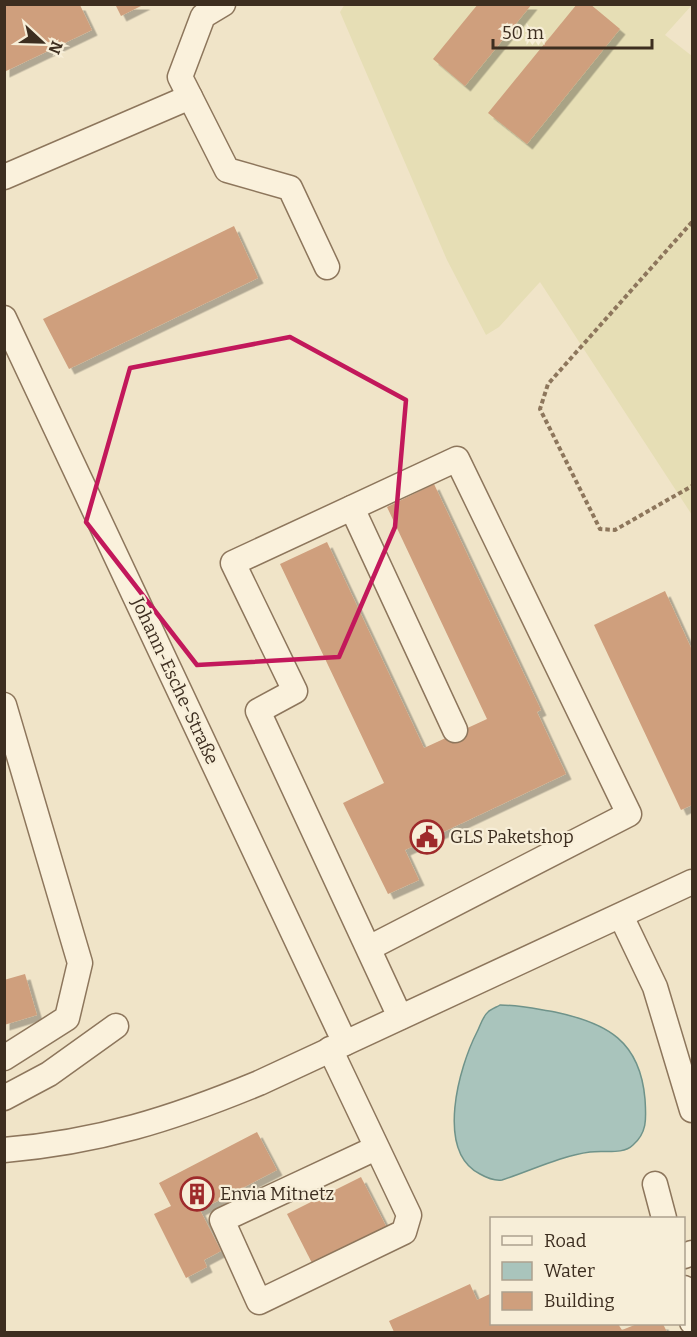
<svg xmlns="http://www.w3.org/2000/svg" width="697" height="1337" font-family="Bitter,serif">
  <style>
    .farmland { fill: #e6deb5 }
    .water { fill: #a9c4bc; stroke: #6f938a; stroke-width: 1.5 }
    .building { fill: #cf9f7d; filter: url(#shadow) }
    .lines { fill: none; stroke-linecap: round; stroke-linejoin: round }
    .minor-casing { stroke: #8d765c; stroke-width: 27 }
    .path { stroke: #8d765c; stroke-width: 4; stroke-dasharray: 4.5 3; stroke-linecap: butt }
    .minor { stroke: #faf1dc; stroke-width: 24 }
    .marked { fill: none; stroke: #c2185b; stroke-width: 4.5; stroke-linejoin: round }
    .labels { text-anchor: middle; stroke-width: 4.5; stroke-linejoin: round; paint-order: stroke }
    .street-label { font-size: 18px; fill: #3d2e20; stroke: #f7eed8 }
    .poi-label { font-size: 18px; fill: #3d2e20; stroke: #f7eed8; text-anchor: start }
  </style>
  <defs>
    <filter id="shadow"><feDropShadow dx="5.5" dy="5.5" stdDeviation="0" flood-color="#0004"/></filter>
  </defs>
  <rect width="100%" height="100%" fill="#f0e4c8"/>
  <path class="farmland" d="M345,4L692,5L665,35L692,56V515L540,282L499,327L486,335L447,260L340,12Z"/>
  <path class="water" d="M500,1005C519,1005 536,1009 555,1012C607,1023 640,1041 645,1099C646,1117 648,1132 633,1145C623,1155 604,1150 590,1152C560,1156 530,1171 502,1180C494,1181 487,1178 480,1174C435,1151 459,1067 477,1032C480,1026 483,1016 488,1012C491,1009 497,1007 500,1005Z"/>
  <g class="building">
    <path d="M115,4H145L121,16Z"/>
    <path d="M478,4H532L465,86L433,59Z"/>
    <path d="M577,4H590L620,29L527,144L488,113Z"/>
    <path d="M4,5H80L92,30L4,72Z"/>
    <path d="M234,226L258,278L69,369L43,319Z"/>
    <path d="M434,484L541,710L537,712L566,774L405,850L419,880L388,894L343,803L384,783L280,564L327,542L424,748L487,719L387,507Z"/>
    <path d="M665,591L692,650V805L681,810L594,625Z"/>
    <path d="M25,974L37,1015L4,1025V980Z"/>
    <path d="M257,1132L277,1170L200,1210L221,1251L204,1260L207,1267L186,1278L154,1214L171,1206L159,1183Z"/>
    <path d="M361,1177L387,1228L313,1265L287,1214Z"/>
    <path d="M470,1284L477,1300L492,1293V1324H618L622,1330L637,1324H663L667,1332H394L389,1321Z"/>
  </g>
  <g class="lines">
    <g class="minor-casing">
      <g id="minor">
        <path d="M223,4L203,16L180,77L227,170L290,188L327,267"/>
        <path d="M4,177L190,97"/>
        <path d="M4,318L345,1043"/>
        <path d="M352,508L455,730"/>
        <path d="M4,705L80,963L67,1018L4,1058"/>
        <path d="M621,916L655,987L692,1110"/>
        <path d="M369,948L629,814L457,459L233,563L295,691L258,711L400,1017"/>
        <path d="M330,1049L409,1215L404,1232L259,1302L222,1220L376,1148"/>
        <path d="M4,1098L49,1074L116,1026"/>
        <path d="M4,1150C99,1142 172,1119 259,1083L692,882"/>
        <path d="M655,1184L664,1218"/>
        <path d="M684,1256L692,1253"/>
        <path d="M684,1288L692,1322"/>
      </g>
    </g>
    <path class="path" d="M692,222L548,384L540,409L600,529L615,530L692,486"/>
    <use href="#minor" class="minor"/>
  </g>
  <path class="marked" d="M290,337L406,400L395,527L339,657L197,665L86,522L130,368Z"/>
  <defs>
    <g id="civic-ring" transform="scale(1.725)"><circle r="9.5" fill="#f7eed8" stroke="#9e2a2b" stroke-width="1.5"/><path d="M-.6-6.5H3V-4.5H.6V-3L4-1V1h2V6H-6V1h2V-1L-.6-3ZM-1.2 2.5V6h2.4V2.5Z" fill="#9e2a2b"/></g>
    <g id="building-ring" transform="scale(1.725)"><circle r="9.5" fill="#f7eed8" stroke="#9e2a2b" stroke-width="1.5"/><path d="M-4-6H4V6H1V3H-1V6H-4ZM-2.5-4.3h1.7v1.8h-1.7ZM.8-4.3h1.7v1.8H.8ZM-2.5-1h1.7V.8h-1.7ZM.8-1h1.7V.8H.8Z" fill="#9e2a2b"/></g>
  </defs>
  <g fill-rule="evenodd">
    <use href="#civic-ring" x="427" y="837"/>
    <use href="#building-ring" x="197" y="1194"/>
  </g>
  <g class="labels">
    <g class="street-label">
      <text transform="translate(175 681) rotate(65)" y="6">Johann-Esche-Straße</text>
    </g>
    <g class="poi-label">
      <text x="450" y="843">GLS Paketshop</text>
      <text x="220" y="1200">Envia Mitnetz</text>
    </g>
  </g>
  <rect width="697" height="1337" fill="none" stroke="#3d2e20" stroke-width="12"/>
  <rect x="490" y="1217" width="195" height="108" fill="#f7eed8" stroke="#ada18e" stroke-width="1.5"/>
  <rect x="502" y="1236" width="30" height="9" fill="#faf1dc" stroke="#ada18e" stroke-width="1.5"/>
  <text x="544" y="1247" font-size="18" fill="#3d2e20">Road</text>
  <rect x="502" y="1262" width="30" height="18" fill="#a9c4bc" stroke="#ada18e" stroke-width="1.5"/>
  <text x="544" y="1277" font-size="18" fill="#3d2e20">Water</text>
  <rect x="502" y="1292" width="30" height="18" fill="#cf9f7d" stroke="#ada18e" stroke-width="1.5"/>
  <text x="544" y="1307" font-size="18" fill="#3d2e20">Building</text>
  <g transform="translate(42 42) rotate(112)" stroke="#f7eed8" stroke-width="4.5" paint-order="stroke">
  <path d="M0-4.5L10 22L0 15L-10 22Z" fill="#3d2e20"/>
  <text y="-9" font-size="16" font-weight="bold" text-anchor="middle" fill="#3d2e20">N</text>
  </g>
  <path d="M493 39v9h159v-9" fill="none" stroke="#3d2e20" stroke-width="3"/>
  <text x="502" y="39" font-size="18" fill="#3d2e20" stroke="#f7eed8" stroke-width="4.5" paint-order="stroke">50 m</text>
</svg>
